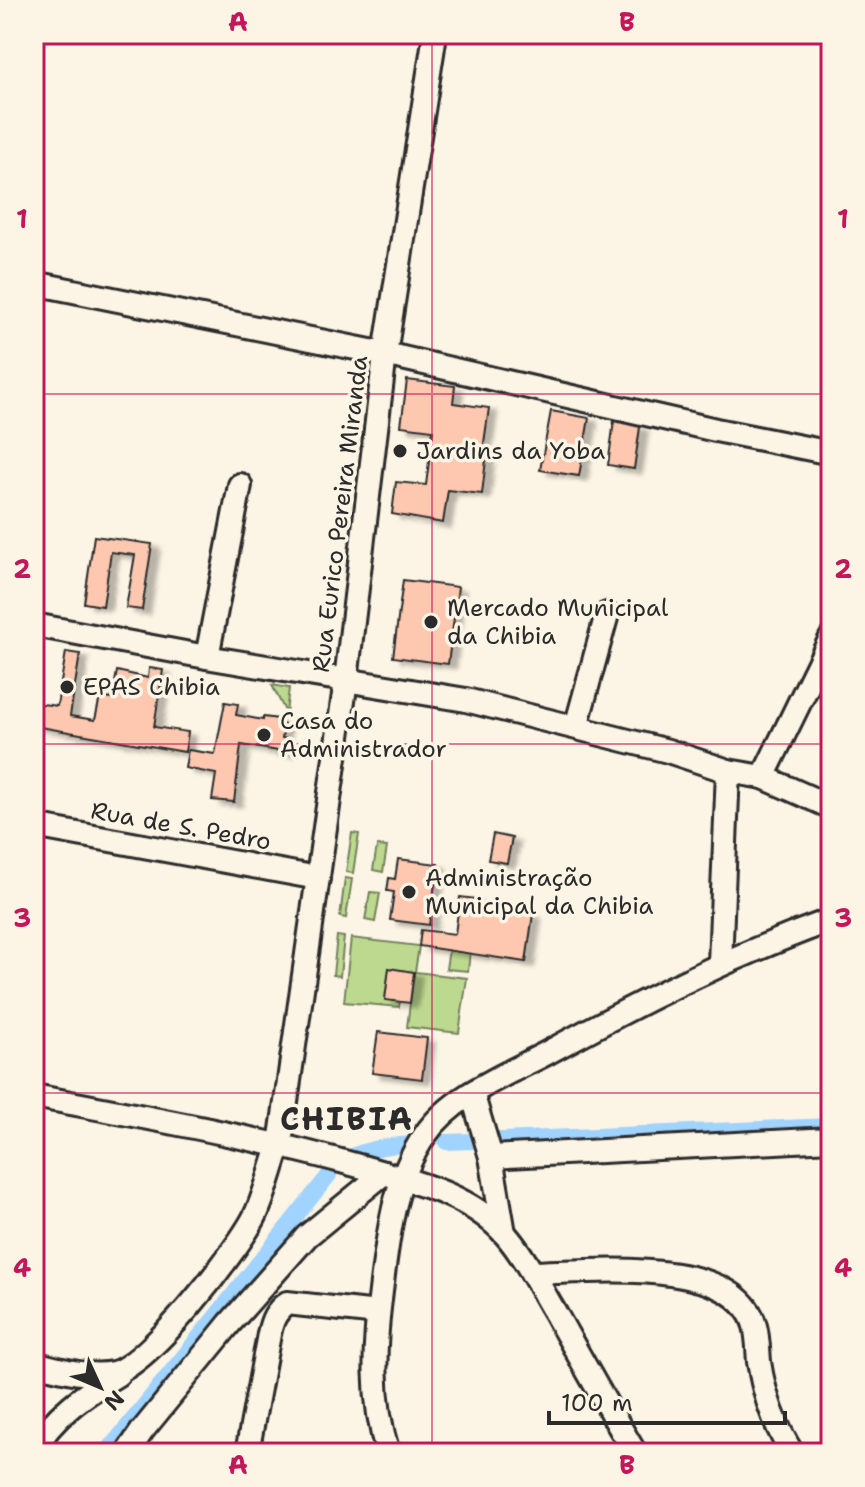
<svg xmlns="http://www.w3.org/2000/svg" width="865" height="1487" font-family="'Shantell Sans',sans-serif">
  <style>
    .green { fill: #bdd990; stroke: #74825e; stroke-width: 2 }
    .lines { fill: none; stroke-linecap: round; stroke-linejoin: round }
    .canal { stroke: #a1d3ff; stroke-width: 16 }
    .building { fill: #fec8b0; stroke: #2b2b2b; stroke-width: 2; filter: url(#shadow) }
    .minor-casing { stroke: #2b2b2b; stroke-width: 28 }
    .minor { stroke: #fcf5e5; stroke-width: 22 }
    .grid { fill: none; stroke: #c2185b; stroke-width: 2; stroke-opacity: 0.55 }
    .poi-dot { fill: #2b2b2b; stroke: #fcf5e5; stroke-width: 3 }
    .labels { text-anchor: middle; stroke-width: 7; stroke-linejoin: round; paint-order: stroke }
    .poi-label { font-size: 24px; fill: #2b2b2b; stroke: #fcf5e5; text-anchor: start }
    .street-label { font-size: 24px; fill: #2b2b2b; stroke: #fcf5e5 }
    .district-label { font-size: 32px; font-weight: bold; letter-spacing: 2px; fill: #2b2b2b; stroke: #fcf5e5 }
    .neatline { fill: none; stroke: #c2185b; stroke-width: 3 }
    .grid-label { font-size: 26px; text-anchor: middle; font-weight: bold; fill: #c2185b }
  </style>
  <defs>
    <filter id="shadow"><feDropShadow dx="8" dy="4.5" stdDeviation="2" flood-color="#0004"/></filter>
  </defs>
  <rect width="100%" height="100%" fill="#fcf5e5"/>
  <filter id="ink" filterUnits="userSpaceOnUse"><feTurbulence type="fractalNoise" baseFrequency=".0125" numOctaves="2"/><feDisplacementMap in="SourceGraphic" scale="16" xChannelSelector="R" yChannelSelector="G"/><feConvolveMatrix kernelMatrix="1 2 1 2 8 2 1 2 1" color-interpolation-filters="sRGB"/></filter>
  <g filter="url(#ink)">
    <g class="green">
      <path d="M272,685L289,688L286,713Z"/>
      <path d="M352,833L359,834L353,873L346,872Z"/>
      <path d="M377,846L387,847L383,872L373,870Z"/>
      <path d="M345,878L352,879L346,918L340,917Z"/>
      <path d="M370,892L380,893L375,922L365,920Z"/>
      <path d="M337,936L344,937L340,976L333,975Z"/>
      <path d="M351,938L419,946L415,972L467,978L459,1033L407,1027L414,972L389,969L385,999L400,1001L399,1007L344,1002Z"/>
      <path d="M449,949L470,952L468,971L446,969Z"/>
    </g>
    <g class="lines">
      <g class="canal">
        <path d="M501,1140L831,1126"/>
        <path d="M446,1142L474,1141"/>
        <path d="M346,1159C367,1148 390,1145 413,1144"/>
        <path d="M106,1453L329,1175"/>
      </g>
    </g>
    <g class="building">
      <path d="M407,380L455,386L453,403L489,408L483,450L487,451L482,494L448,490L443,523L392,514L396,482L426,485L433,430L401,426Z"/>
      <path d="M551,411L589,418L579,476L540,470Z"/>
      <path d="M614,421L640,427L634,469L608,465Z"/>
      <path d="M94,536L152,544L142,610L126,608L135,555L111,552L103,606L84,603Z"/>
      <path d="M403,580L458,587L448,664L393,657Z"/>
      <path d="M66,652L80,654L70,716L95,720L100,697L112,699L117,671L148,678L149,668L163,670L154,727L188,732L185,752L34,726V703L57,706Z"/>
      <path d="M225,702L238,704L236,715L263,720V717L278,719V722L284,725L282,738L287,739L285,752L241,745L234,802L212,800L216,774L185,768L188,750L215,754Z"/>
      <path d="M493,834L512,838L507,863L488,860Z"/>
      <path d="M398,859L438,864L429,925L390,920L394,892L387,891L389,878L395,879Z"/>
      <path d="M460,897L477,899L476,906L533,914L526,962L419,946L421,930L455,934Z"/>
      <path d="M389,968L414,972L410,1003L385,1000Z"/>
      <path d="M378,1032L427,1038L422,1079L372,1073Z"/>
    </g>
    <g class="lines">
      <g class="minor-casing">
        <g id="minor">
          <path d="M34,283L385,354L716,430L831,453"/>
          <path d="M34,625L212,658L466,700L668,751L728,771L763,777L831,807"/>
          <path d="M207,657L240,485"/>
          <path d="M576,727L607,614"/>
          <path d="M763,777L831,638"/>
          <path d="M34,826L318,878"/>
          <path d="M720,963L728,771"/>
          <path d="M472,1093L491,1157L504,1233"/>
          <path d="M34,1096C143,1117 252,1136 359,1166C410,1181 468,1193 505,1234C525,1257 539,1286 554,1311C581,1359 607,1406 635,1453"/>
          <path d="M491,1157L831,1139"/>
          <path d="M532,1273C588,1272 736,1255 755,1326C758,1337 758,1350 759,1362C764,1395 774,1424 792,1453"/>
          <path d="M34,1363C58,1369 89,1378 113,1373C148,1366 240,1248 256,1214C266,1192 272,1166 280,1144L346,680L385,354L435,34"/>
          <path d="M34,1450C52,1416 87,1393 118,1374"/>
          <path d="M127,1453L142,1431L230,1323L307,1236L384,1173"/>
          <path d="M247,1453L269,1334C272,1320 275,1312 287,1303L378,1313"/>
          <path d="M388,1453C371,1400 374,1345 381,1291C388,1236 393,1181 425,1135C452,1096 505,1075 545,1054C640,1002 729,957 831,920"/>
        </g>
      </g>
      <use href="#minor" class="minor"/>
    </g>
  </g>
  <path class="grid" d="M432,34V1453M34,394H831M34,744H831M34,1093H831"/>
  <g class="poi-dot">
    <circle cx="400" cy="451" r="8"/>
    <circle cx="431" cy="622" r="8"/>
    <circle cx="67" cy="687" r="8"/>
    <circle cx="264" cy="735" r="8"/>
    <circle cx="409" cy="892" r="8"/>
  </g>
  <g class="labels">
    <g class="poi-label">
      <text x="416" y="459">Jardins da Yoba</text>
      <text x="447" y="616">Mercado Municipal<tspan x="447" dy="28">da Chibia</tspan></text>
      <text x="83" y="695">EPAS Chibia</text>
      <text x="280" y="729">Casa do<tspan x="280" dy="28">Administrador</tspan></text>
      <text x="425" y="886">Administração<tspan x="425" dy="28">Municipal da Chibia</tspan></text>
    </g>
    <g class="street-label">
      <text transform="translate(340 514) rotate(-83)" y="8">Rua Eurico Pereira Miranda</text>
      <text transform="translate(181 826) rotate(10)" y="8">Rua de S. Pedro</text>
    </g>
    <g class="district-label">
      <text x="347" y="1130">CHIBIA</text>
    </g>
  </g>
  <rect width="865" height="1487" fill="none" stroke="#fcf5e5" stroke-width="88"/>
  <g transform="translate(100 1387) rotate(134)" stroke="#fcf5e5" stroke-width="6" paint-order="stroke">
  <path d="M0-6L14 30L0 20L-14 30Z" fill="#2b2b2b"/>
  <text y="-12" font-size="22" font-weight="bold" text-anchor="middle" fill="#2b2b2b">N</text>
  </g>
  <path d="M549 1411v12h236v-12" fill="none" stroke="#2b2b2b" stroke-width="4"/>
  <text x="561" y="1411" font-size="24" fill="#2b2b2b" stroke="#fcf5e5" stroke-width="6" paint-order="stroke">100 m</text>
  <rect x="44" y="44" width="777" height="1399" class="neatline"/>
  <g class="grid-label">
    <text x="238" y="31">A</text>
    <text x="627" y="31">B</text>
    <text x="22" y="228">1</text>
    <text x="843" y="228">1</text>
    <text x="22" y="578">2</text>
    <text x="843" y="578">2</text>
    <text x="22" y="927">3</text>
    <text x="843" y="927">3</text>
    <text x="22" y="1277">4</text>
    <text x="843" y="1277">4</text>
    <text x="238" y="1474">A</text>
    <text x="627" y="1474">B</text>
  </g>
</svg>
